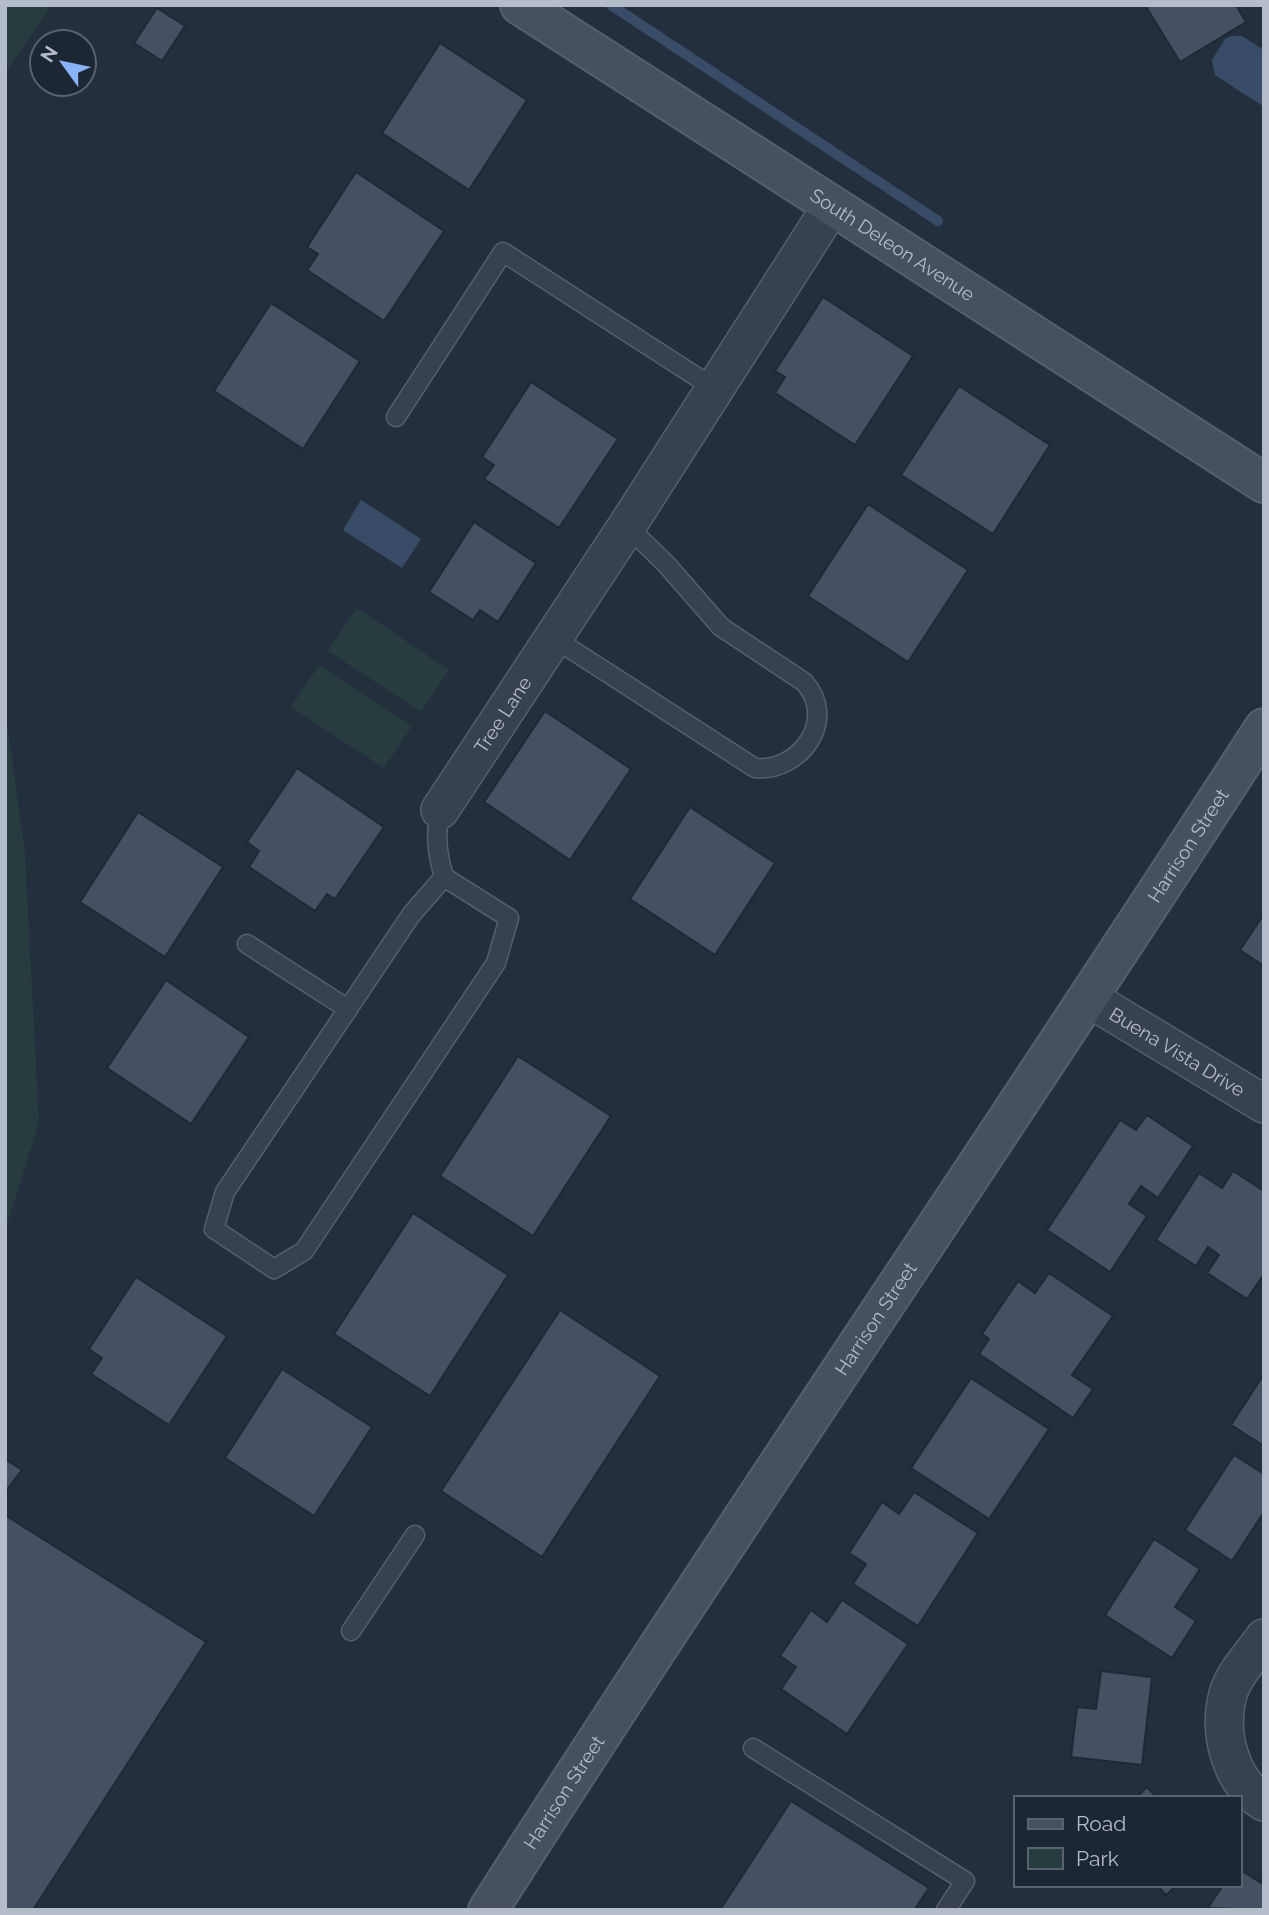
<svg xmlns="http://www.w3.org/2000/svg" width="1269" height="1915" font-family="Raleway,sans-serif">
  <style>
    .green { fill: #263c3f }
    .water { fill: #394c67 }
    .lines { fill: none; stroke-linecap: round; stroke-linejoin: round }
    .stream { stroke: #394c67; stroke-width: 10 }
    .building { fill: #455162; stroke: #1f2835; stroke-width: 2 }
    .lane-casing { stroke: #565f6c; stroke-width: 21 }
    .street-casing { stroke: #565f6c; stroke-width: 40 }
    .secondary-casing { stroke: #565f6c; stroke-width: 42 }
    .lane { stroke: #38414e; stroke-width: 18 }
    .street { stroke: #38414e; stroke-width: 37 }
    .secondary { stroke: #465061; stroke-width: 38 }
    .labels { text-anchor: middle; stroke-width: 7; stroke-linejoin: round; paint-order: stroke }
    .street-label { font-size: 19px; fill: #b4bcc9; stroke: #1d2633 }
  </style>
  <rect width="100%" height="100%" fill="#242f3e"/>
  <g class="green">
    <path d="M5,5H52L5,73Z"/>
    <path d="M357,608L449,670L421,712L328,651Z"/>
    <path d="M319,665L412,726L384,768L291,707Z"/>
    <path d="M5,708L25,853L39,1123L5,1231Z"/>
  </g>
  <g class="water">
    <path d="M1231,36H1242L1264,50V107L1215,75L1212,60L1225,39Z"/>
    <path d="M361,500L421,539L402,568L343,530Z"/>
  </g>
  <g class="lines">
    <path class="stream" d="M611,5L938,221"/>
  </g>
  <g class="building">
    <path d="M1145,5H1236L1246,22L1180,62Z"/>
    <path d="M157,8L185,26L162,61L134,43Z"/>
    <path d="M440,43L527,100L469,190L382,133Z"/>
    <path d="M356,172L444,231L384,321L307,270L318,254L307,247Z"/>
    <path d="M823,297L913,356L855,445L775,393L785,377L775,371Z"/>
    <path d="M271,303L360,361L303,449L214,391Z"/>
    <path d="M531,382L618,439L559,528L484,479L494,465L482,457Z"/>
    <path d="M959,386L1050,445L993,534L901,475Z"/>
    <path d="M868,504L968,570L908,662L808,596Z"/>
    <path d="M474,522L536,563L498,622L480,610L473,620L429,592Z"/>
    <path d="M545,711L631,769L570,860L484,802Z"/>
    <path d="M297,768L384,827L335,899L327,894L315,911L249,867L259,851L247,842Z"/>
    <path d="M690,807L775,863L715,955L630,899Z"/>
    <path d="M138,812L223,867L165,957L80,902Z"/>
    <path d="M1264,914V966L1240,950Z"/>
    <path d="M166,980L249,1037L191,1124L107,1068Z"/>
    <path d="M518,1056L611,1116L533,1236L440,1176Z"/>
    <path d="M1147,1115L1193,1146L1158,1198L1141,1186L1129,1204L1147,1216L1110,1272L1047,1230L1120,1120L1136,1130Z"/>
    <path d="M1233,1171L1264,1191V1274L1247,1299L1207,1273L1219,1255L1208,1247L1196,1266L1156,1240L1199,1173L1222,1188Z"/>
    <path d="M413,1213L508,1275L430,1396L334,1334Z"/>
    <path d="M1049,1273L1113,1316L1072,1375L1093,1389L1073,1418L979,1354L989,1339L982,1334L1018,1281L1035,1293Z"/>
    <path d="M136,1277L227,1336L169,1425L91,1374L102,1358L89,1349Z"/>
    <path d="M560,1310L660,1376L542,1557L441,1491Z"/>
    <path d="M282,1369L372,1427L314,1516L225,1458Z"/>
    <path d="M1264,1374V1446L1231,1425Z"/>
    <path d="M971,1378L1049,1429L989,1519L911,1468Z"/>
    <path d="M1234,1455L1264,1474V1512L1232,1561L1185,1530Z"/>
    <path d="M5,1459L22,1470L5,1492Z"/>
    <path d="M914,1492L978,1533L918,1626L853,1584L866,1564L849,1553L882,1502L899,1514Z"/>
    <path d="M5,1515L206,1642L33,1910H5Z"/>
    <path d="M1154,1539L1200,1569L1175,1607L1196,1621L1172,1658L1105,1615Z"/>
    <path d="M842,1600L908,1644L847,1734L781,1689L796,1667L780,1656L811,1610L827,1622Z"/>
    <path d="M1101,1671L1152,1677L1142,1765L1071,1757L1077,1707L1096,1709Z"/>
    <path d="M1147,1787L1157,1798H1136Z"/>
    <path d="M791,1801L929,1888L914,1910H720Z"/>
    <path d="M1239,1869L1264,1885V1910L1208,1908L1223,1885H1239Z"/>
    <path d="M1157,1885H1177L1166,1895Z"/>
  </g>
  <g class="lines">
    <g class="lane-casing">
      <g id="lane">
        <path d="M396,417L503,252L714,388"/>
        <path d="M552,637L755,768C801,772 838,719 804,682L721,627L666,564L627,526"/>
        <path d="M440,810C435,835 437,853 444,877L411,915L225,1192L214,1229L274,1269L304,1251L496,963L509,918L444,877"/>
        <path d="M247,944L348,1009"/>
        <path d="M351,1631L415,1535"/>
        <path d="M753,1748L965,1881L946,1910"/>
      </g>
    </g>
    <g class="street-casing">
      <g id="street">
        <path id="s1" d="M440,810L627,526L831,207"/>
        <path id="s2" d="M1090,999L1264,1104"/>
        <path d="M1264,1638C1253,1654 1233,1675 1228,1694C1218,1731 1229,1781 1264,1802"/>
      </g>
    </g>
    <g class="secondary-casing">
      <g id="secondary">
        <path id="s3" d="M520,5L1264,483"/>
        <path id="s4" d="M488,1910C742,1512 1009,1124 1264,728"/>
      </g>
    </g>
    <use href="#lane" class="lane"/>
    <use href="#street" class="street"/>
    <use href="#secondary" class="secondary"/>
  </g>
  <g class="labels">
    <g class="street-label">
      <text dy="7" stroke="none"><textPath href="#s3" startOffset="443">South Deleon Avenue</textPath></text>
      <text dy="7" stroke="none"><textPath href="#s1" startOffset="114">Tree Lane</textPath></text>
      <text dy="7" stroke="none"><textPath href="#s4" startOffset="1274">Harrison Street</textPath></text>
      <text dy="7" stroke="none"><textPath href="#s2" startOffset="102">Buena Vista Drive</textPath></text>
      <text dy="7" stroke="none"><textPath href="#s4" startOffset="707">Harrison Street</textPath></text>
      <text dy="7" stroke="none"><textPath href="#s4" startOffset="140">Harrison Street</textPath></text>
    </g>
  </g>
  <rect width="1269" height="1915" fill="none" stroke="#b4bcc9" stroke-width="14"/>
  <rect x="1014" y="1796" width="228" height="91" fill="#1d2633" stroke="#59626f" stroke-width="2"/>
  <rect x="1028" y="1819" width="35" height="10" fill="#465061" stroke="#59626f" stroke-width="2"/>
  <text x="1076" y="1831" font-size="21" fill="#b4bcc9">Road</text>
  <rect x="1028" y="1848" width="35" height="21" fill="#263c3f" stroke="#59626f" stroke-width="2"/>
  <text x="1076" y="1866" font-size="21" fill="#b4bcc9">Park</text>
  <g transform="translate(63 63) rotate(303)"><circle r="33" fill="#1d2633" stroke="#59626f" stroke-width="2"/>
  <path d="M0-5L12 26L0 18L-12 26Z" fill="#8ab4f8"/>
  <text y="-10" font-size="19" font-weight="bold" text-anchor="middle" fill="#b4bcc9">N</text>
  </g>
</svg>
